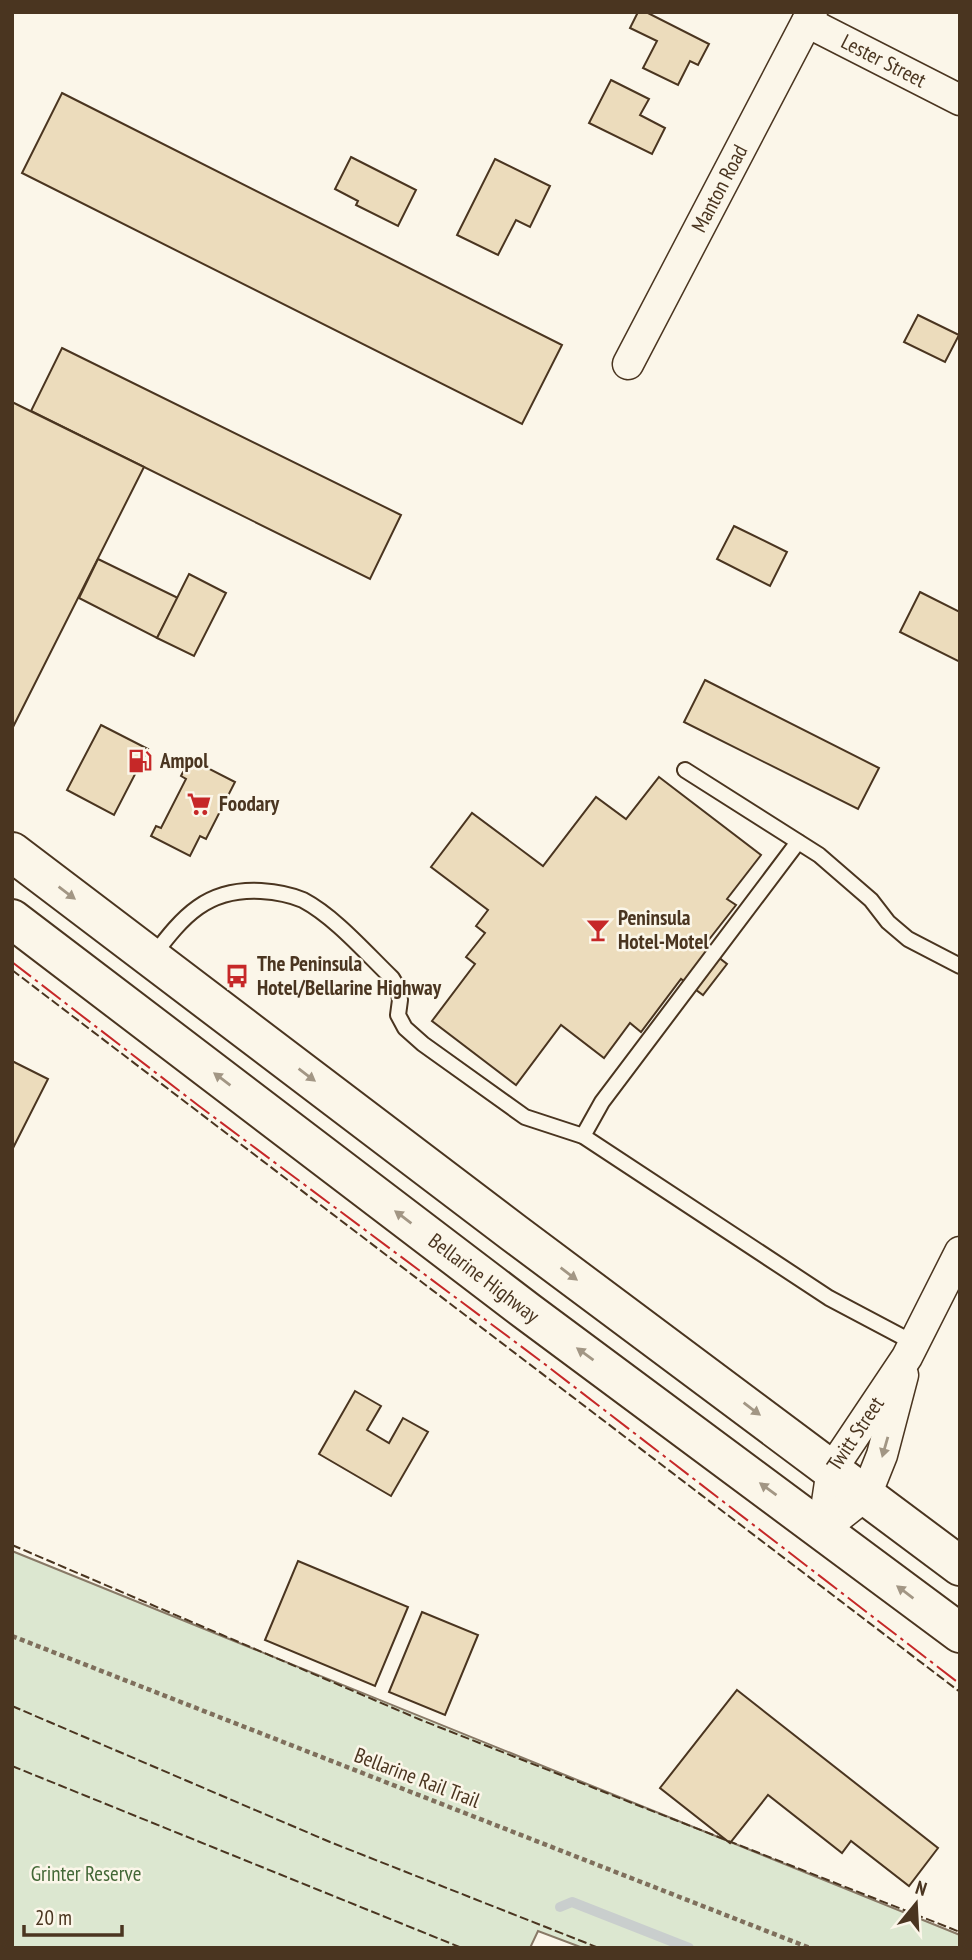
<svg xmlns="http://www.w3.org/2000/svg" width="972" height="1960" font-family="'PT Sans Narrow',sans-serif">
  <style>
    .green { fill: #dce7d0; stroke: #887966; stroke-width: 2 }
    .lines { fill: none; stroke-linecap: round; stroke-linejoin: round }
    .stream { stroke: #c9cecd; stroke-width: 10 }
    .building { fill: #ecdcbc; stroke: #4a3520; stroke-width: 2 }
    .lane-casing { stroke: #4a3520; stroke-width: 18 }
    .street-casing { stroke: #4a3520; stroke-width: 33 }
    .highway-casing { stroke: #4a3520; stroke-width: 42 }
    .path { stroke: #7f6f5c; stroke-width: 4.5; stroke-dasharray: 5 3.5; stroke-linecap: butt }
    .lane { stroke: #fbf6e9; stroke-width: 14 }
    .street { stroke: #fbf6e9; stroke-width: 30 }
    .highway { stroke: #fbf6e9; stroke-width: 38 }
    .fence { stroke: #4a3520; stroke-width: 2; stroke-dasharray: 9 3.5; stroke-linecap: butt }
    .power { stroke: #c62828; stroke-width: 2; stroke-dasharray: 24 5 3.5 5; stroke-linecap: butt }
    .oneway { fill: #a29684 }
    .labels { text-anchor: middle; stroke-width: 5; stroke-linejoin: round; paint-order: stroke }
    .street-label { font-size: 21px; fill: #4a3520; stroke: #fbf6e9 }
    .poi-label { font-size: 21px; font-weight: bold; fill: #4a3520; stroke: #fbf6e9; text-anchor: start }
    .park-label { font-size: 21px; fill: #436837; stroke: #fbf6e9 }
  </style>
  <rect width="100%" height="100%" fill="#fbf6e9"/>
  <path class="green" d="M12,1551L960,1935V1948H583L538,1931L530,1948H12Z"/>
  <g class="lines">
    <path class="stream" d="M560,1907L572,1902L689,1948"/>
  </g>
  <g class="building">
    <path d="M638,12H646L709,44L698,65L690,61L678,85L643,68L657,41L630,28Z"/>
    <path d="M611,80L649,99L640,115L665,128L652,154L589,123Z"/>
    <path d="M62,93L562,345L522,424L22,173Z"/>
    <path d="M351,157L416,190L398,226L356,205L358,201L335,189Z"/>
    <path d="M495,159L550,186L530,227L516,220L498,255L457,235Z"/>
    <path d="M918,315L959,335L945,362L904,342Z"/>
    <path d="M62,348L401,515L370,579L31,411Z"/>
    <path d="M12,402L144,467L12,729Z"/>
    <path d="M734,526L787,552L770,586L717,559Z"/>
    <path d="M98,559L178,598L157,638L79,598Z"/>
    <path d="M189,574L226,593L194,656L157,638Z"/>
    <path d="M920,592L960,612V662L900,632Z"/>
    <path d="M705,680L879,768L858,809L684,722Z"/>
    <path d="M101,725L148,749L114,815L67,790Z"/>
    <path d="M190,759L235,782L206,839L200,836L190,856L151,836L156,826L161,828L186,779L181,776Z"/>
    <path d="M659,777L761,855L727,899L736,905L704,946L727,964L703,995L681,979L641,1032L630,1023L604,1058L561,1025L516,1085L432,1021L475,964L466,957L485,933L476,926L488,910L431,867L472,813L543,866L596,797L626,819Z"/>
    <path d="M12,1061L48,1079L12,1150Z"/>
    <path d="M355,1391L381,1406L367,1430L389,1443L403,1418L428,1432L391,1496L319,1454Z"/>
    <path d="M298,1561L408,1607L375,1686L265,1640Z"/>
    <path d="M422,1612L478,1635L445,1715L389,1692Z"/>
    <path d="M737,1690L938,1848L909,1886L851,1841L842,1853L768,1795L730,1843L660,1788Z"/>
  </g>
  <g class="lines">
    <g class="lane-casing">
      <g id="lane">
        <path d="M685,770L819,855L871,900L888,922L908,939L960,966"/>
        <path d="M153,956C183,916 207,888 261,891C276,892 289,894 303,900C335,917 366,953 392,978L398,988L400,1000L398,1015L405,1028L423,1044L525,1117L583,1136L829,1298L914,1343"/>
        <path d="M583,1136L602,1102L798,842"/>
      </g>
    </g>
    <g class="street-casing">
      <g id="street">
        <path id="s1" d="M807,22L960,100"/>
        <path id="s2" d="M628,364L812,12"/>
        <path id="s3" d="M823,1529L832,1469L907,1357L960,1252"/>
        <path d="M823,1529L866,1495L882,1455L903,1375"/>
      </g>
    </g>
    <g class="highway-casing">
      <g id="highway">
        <path d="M12,852L514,1233L960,1566"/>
        <path id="s4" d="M12,919L528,1312L960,1633"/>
      </g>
    </g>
    <path class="path" d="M12,1636L810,1948"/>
    <use href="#lane" class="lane"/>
    <use href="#street" class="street"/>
    <use href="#highway" class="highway"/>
    <g class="fence">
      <path d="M12,970L960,1692"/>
      <path d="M12,1545L421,1720L960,1932"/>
      <path d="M12,1706L330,1842L599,1948"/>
      <path d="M12,1766L462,1948"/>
    </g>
    <path class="power" d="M12,962L199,1106L542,1362L960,1684"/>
  </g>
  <defs><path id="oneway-solid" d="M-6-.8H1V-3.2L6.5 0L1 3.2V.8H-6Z" transform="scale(1.75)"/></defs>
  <g class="oneway">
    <use href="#oneway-solid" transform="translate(67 893) rotate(37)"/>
    <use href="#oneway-solid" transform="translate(307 1075) rotate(37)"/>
    <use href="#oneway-solid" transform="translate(222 1079) rotate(-143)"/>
    <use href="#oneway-solid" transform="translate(403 1217) rotate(-143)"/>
    <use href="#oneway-solid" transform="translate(569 1274) rotate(37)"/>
    <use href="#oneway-solid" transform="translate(585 1354) rotate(-144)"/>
    <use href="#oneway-solid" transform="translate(752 1409) rotate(37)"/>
    <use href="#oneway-solid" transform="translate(885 1447) rotate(106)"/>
    <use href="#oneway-solid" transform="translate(768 1489) rotate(-144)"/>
    <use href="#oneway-solid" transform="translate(905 1592) rotate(-143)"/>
  </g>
  <defs>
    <g id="fuel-bare" transform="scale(1.89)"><path d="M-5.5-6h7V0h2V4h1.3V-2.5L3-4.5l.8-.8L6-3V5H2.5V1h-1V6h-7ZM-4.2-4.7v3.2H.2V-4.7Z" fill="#c62828" stroke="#fbf6e9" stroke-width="2.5" paint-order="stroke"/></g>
    <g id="supermarket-bare" transform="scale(1.89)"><path d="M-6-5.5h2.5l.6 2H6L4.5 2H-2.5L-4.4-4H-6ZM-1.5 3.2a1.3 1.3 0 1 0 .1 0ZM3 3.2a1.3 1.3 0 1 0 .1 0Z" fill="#c62828" stroke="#fbf6e9" stroke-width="2.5" paint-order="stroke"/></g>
    <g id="bar-bare" transform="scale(1.89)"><path d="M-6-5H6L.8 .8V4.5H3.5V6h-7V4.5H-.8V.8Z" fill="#c62828" stroke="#fbf6e9" stroke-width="2.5" paint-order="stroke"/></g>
    <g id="bus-bare" transform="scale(1.89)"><path d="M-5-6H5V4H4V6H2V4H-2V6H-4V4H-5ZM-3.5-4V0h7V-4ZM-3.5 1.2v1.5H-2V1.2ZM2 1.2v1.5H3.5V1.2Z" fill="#c62828" stroke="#fbf6e9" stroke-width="2.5" paint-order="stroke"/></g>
  </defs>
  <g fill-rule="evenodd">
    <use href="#fuel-bare" x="140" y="761"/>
    <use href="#supermarket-bare" x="199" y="804"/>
    <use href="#bar-bare" x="598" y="930"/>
    <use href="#bus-bare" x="237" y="976"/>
  </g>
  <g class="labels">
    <g class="street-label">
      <text dy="7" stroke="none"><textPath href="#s1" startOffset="86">Lester Street</textPath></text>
      <text dy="7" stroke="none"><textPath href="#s2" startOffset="198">Manton Road</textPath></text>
      <text dy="7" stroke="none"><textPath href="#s4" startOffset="593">Bellarine Highway</textPath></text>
      <text dy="7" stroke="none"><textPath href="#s3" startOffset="103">Twitt Street</textPath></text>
      <text transform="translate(417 1778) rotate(21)" y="7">Bellarine Rail Trail</text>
    </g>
    <g class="poi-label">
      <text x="160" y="768">Ampol</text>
      <text x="219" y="811">Foodary</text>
      <text x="618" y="925">Peninsula<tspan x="618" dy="24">Hotel-Motel</tspan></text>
      <text x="257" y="971">The Peninsula<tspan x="257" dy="24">Hotel/Bellarine Highway</tspan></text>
    </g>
    <g class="park-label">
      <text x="86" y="1881">Grinter Reserve</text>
    </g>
  </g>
  <rect width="972" height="1960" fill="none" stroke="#4a3520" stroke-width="28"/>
  <g transform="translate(916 1904) rotate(18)" stroke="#fbf6e9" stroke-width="5" paint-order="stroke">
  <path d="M0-5L12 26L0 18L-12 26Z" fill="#4a3520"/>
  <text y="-10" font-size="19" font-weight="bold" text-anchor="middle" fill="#4a3520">N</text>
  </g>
  <path d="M24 1925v10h98v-10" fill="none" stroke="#4a3520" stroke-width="3.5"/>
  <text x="35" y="1925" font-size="21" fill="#4a3520" stroke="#fbf6e9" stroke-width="5" paint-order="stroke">20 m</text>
</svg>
